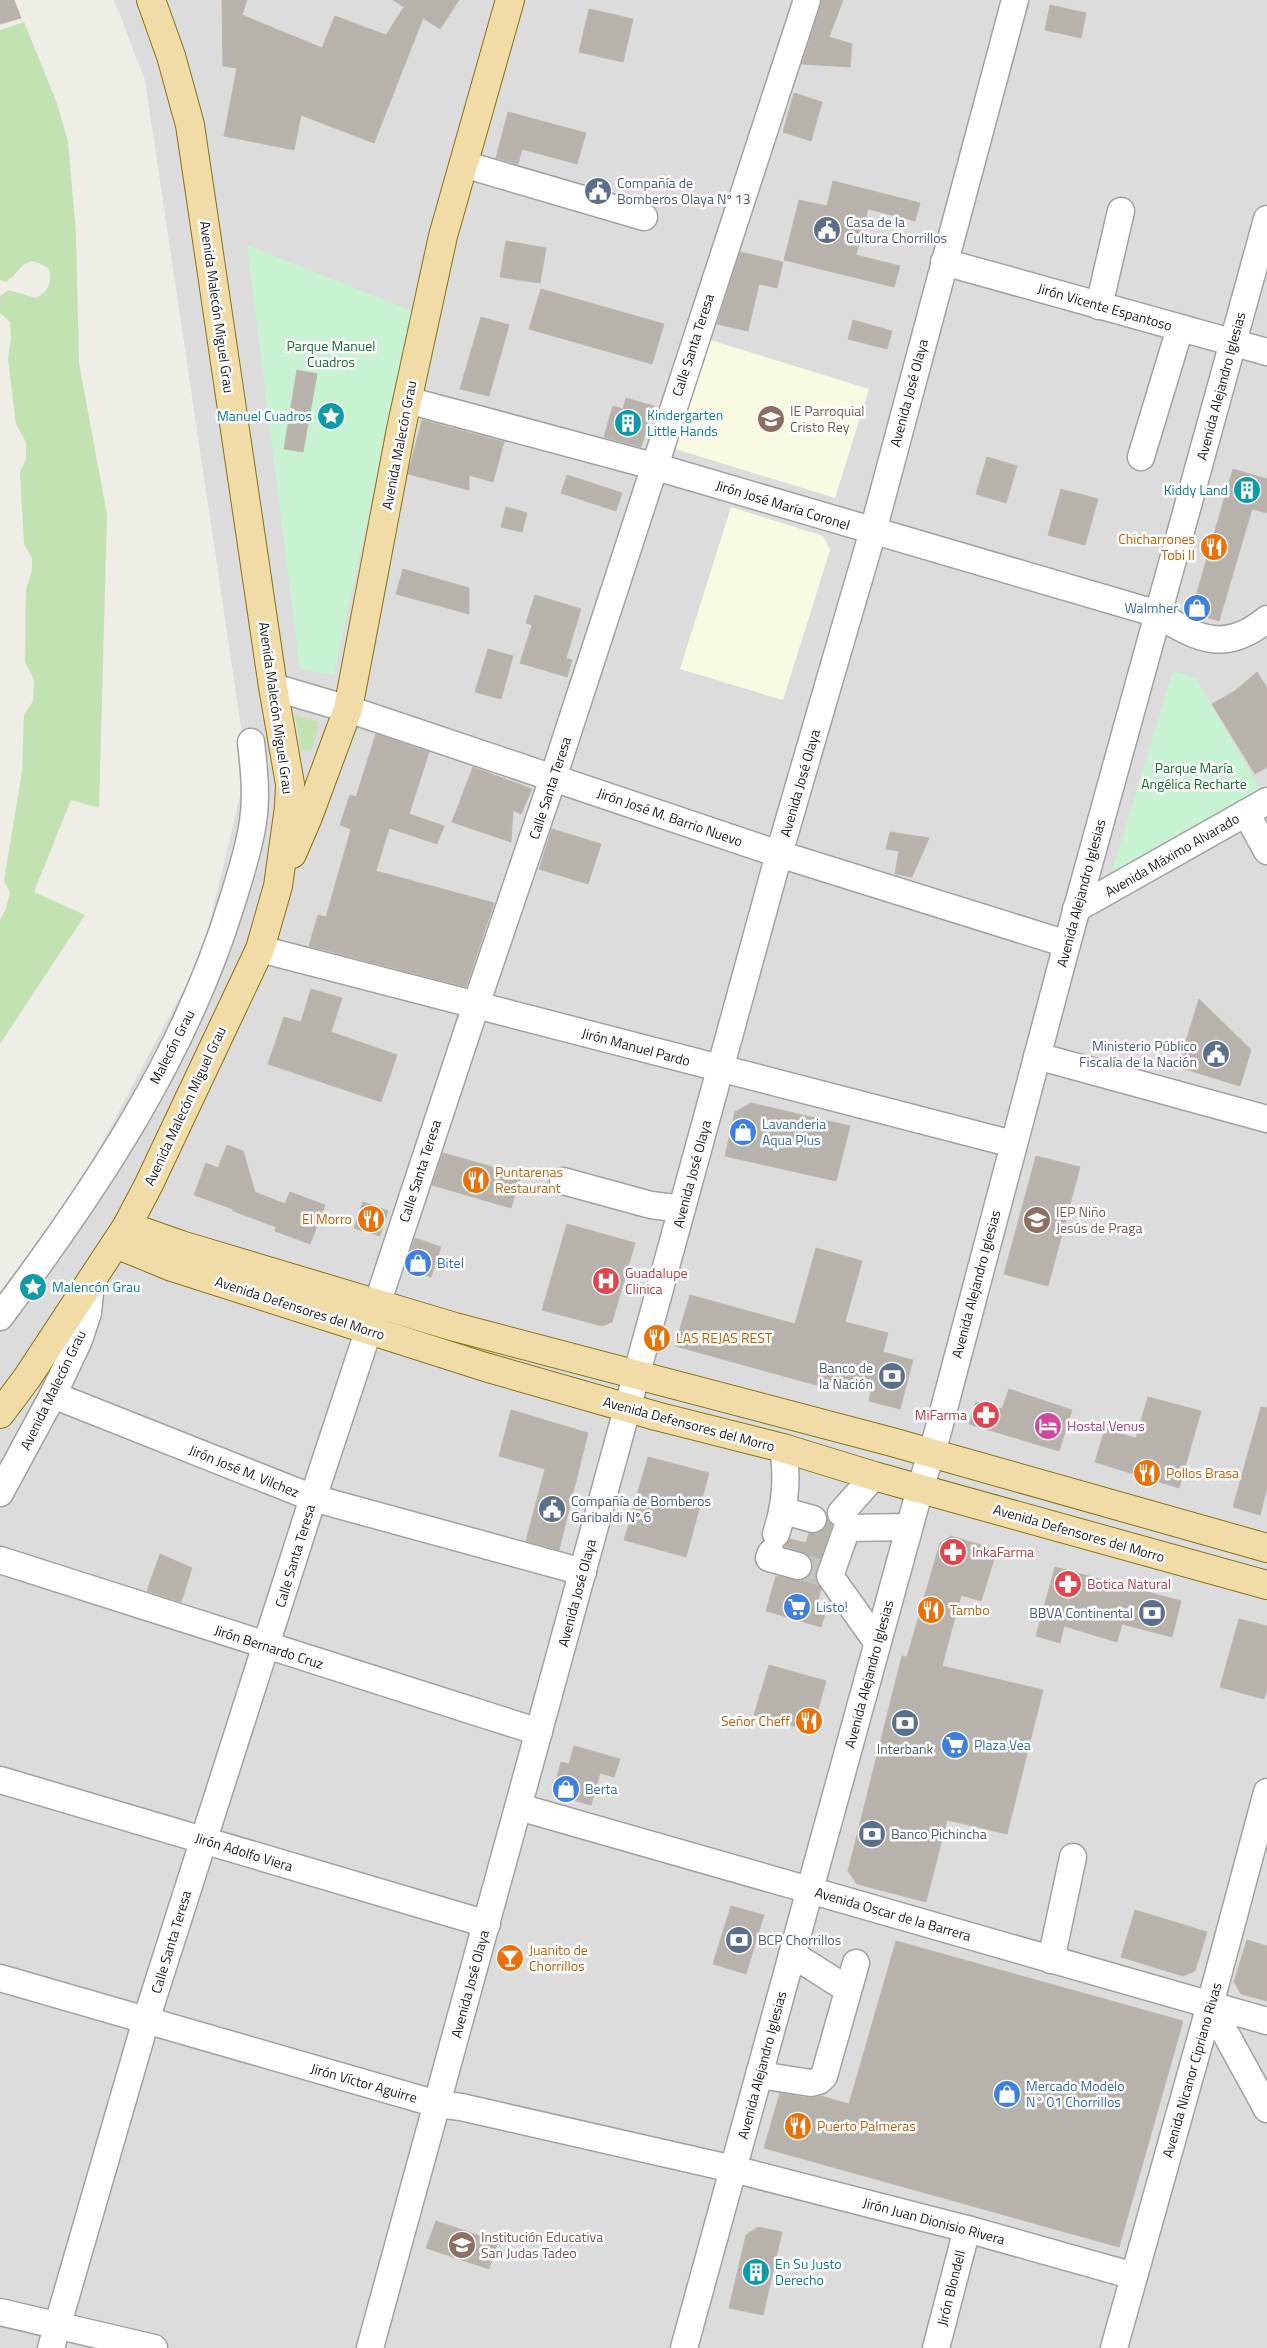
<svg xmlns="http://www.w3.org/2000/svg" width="1267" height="2348" font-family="'Titillium Web',sans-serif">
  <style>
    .residential { fill: #dcdcdc }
    .education { fill: #f8fbe2 }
    .grass { fill: #c2e3b1 }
    .park { fill: #c8f3d2 }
    .building { fill: #b7b3ac; stroke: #beb6aa }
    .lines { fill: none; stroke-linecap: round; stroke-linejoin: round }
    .minor-tunnel { stroke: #c4c4be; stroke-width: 26; stroke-dasharray: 26 13; stroke-linecap: butt }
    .minor-casing { stroke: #a2a2a2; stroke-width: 29 }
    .major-casing { stroke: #887211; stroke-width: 30 }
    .minor { stroke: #fff; stroke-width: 26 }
    .major { stroke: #f1dca8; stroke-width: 28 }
    .labels { text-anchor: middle; stroke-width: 5; stroke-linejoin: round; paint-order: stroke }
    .service-label { font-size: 14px; fill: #4e5e75; stroke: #fff; text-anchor: start }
    .street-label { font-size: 14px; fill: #1e1e1e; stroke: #fff }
    .park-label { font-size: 14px; fill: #18712c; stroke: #fff }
    .education-label { font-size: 14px; fill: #785e54; stroke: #fff; text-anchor: start }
    .culture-label { font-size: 14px; fill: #0d838f; stroke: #fff; text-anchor: start }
    .food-label { font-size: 14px; fill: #c56008; stroke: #fff; text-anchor: start }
    .shop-label { font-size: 14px; fill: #366cbe; stroke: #fff; text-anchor: start }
    .health-label { font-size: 14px; fill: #be3a42; stroke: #fff; text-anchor: start }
    .hotel-label { font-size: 14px; fill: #b23c85; stroke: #fff; text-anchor: start }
  </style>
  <rect width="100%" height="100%" fill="#eeede6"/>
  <path class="residential" d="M114,0H1267V2348H0V1291L78,1188L202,955L247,767L145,80Z"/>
  <g class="education">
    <path d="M707,339L869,389L835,498L672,448Z"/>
    <path d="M731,507L823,536L830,550L783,700L680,669Z"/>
  </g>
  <g class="grass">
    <path d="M24,22L56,101L68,141L76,234L79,363L107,515L99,808L71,800L34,892L85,915L0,1044V920L6,909L10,892L4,881L22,771L24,715L33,701L34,680L25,662L26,589L32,571V558L24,544L20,472L26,459V442L16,424L8,359L11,339L10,322L0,313V296L8,290L36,298C49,291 52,283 49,269C23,251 24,270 6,282L0,280V30Z"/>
    <path d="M295,715L319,722L312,750L301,751Z"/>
  </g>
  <g class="park">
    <path d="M247,245L412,311L334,675L300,669Z"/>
    <path d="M1173,671L1196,678L1264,796L1116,875L1113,868Z"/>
  </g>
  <g class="building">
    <path d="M0,0H14L21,18L0,24Z"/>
    <path d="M222,0H247L242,15L322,48L335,16L386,35L404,7L393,0H459L440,29L423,18L374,143L301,115L294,150L224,136L237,68L223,66Z"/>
    <path d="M822,0H843L829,37L852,44L850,67L802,64Z"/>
    <path d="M1050,5L1086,13L1081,38L1045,30Z"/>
    <path d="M589,9L633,19L623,62L579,52Z"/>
    <path d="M794,93L822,102L811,141L783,132Z"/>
    <path d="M508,112L586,133L577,164L522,149L518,164L496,158Z"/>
    <path d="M833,181L920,203L915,221L868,209L856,255L900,266L894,287L784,260L799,200L827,206Z"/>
    <path d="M506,241L546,248L540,283L500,277Z"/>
    <path d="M740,252L783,262L777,288L759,284L748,331L717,324Z"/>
    <path d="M541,289L664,324L652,364L529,329Z"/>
    <path d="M481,317L509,325L489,396L460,389Z"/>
    <path d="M853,320L892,331L887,349L848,339Z"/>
    <path d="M297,370L317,374L303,452L284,449Z"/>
    <path d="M626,398L654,406L641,447L604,437L613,406L623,409Z"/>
    <path d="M422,420L504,442L493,482L469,475V490L408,474Z"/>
    <path d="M987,457L1017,466L1006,503L976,494Z"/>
    <path d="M1233,469L1267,479V513L1252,509L1219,621L1191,613Z"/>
    <path d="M567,475L622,493L616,511L561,493Z"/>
    <path d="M1061,489L1098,499L1085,545L1048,535Z"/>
    <path d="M506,507L527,513L522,532L501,527Z"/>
    <path d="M403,569L469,588V614L396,594Z"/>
    <path d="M535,595L581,609L566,658L572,660L567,677L520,663L532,625L526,623Z"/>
    <path d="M488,649L513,656L501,699L475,692Z"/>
    <path d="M1257,672L1267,688V767L1255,774L1212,704L1235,691Z"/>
    <path d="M376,734L429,752L409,814L444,826L437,844L389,828L376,871L494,903L466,987L309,946L318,915L326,917L351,829L340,825L350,795L356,797Z"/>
    <path d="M473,767L532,789L521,814L513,810L511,842L452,822Z"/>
    <path d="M552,829L601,844L588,884L539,869Z"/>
    <path d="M890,832L929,838L912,877L895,874L899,851L886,849Z"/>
    <path d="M311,989L342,998L331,1032L397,1055L381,1102L268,1064L284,1017L301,1022Z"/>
    <path d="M1199,999L1251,1050L1240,1086L1178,1067Z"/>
    <path d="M751,1103L850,1126L836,1181L725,1156L735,1112Z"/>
    <path d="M227,1145L243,1151L255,1192L285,1204L290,1192L325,1205L310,1244L275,1231L276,1227L233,1211V1209L194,1195L206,1163L218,1168Z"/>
    <path d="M443,1153L521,1175L511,1208L432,1185Z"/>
    <path d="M1036,1156L1080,1167L1048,1286L1004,1274Z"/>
    <path d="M363,1202L388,1211L380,1236L354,1228Z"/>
    <path d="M567,1224L635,1243L612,1322L602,1326L542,1310Z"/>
    <path d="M415,1238L441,1247L431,1277L405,1268Z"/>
    <path d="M816,1248L862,1261L845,1322L888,1333L883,1352L913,1360L900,1409L869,1401L871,1392L829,1381L827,1388L675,1346L690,1295L795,1324Z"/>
    <path d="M1009,1389L1072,1410L1059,1451L969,1424L976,1402L1002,1409Z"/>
    <path d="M1148,1397L1201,1411L1179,1488L1095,1462L1105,1429L1136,1438Z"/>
    <path d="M1261,1407L1267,1408V1488L1260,1515L1233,1507Z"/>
    <path d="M511,1410L588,1433L559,1550L526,1541L545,1469L499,1456Z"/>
    <path d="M648,1457L709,1473L686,1557L624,1540Z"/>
    <path d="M828,1519L832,1525L815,1578L821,1589L818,1600L828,1603L821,1627L766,1611L776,1576L801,1581L808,1577L812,1570V1562L808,1555L784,1546L790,1539L806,1543L809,1533L816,1534L823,1530Z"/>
    <path d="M951,1536L997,1550L981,1601L961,1595L942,1666L1043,1690L1007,1834L947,1820L926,1902L857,1884L848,1871L902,1656L907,1657L940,1543Z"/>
    <path d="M160,1554L192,1568L181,1602L147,1591Z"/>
    <path d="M1055,1567L1181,1601L1172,1637L1122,1624L1117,1642L1064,1626L1060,1643L1036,1636Z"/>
    <path d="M1239,1619L1267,1626V1689L1264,1699L1220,1687Z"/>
    <path d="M769,1665L826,1681L812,1731L754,1715Z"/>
    <path d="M574,1746L620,1759L614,1777L600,1773L591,1805L558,1796L554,1788L561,1762L569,1764Z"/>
    <path d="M731,1906L764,1915L746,1974L713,1964Z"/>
    <path d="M1135,1910L1207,1932L1195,1971L1183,1976L1121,1957Z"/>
    <path d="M1247,1940L1267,1946V2001L1241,1994L1234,1982Z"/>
    <path d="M896,1941L1183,2021L1119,2247L764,2148L780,2093L809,2098L821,2096L849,2104Z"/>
    <path d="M436,2221L498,2242L489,2269L426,2248Z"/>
    <path d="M758,2227L782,2232L763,2315L729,2308L746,2235Z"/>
  </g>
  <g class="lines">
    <path class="minor-tunnel" d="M798,1566L826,1574"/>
    <g class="minor-casing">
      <g id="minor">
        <path d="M463,164L644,217"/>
        <path d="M944,262L1267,352"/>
        <path d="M1099,306L1121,211"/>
        <path d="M407,400L653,466L1158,614C1198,640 1226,653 1267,619"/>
        <path d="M1141,457L1180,328"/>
        <path d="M273,687L348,709L779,854L1067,944"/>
        <path d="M1246,813L1267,851"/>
        <path d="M1076,909L1267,801"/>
        <path d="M260,949L1013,1144"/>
        <path d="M1037,1056L1267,1119"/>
        <path d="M563,1181L651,1205L682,1209"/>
        <path d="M0,1317C96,1189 185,1056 232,902C240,877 249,849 253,822C257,796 254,768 251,742"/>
        <path d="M53,1395L313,1498L583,1572"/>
        <path d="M0,1493L53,1395L79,1340L88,1313L91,1282"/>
        <path d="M784,1511L813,1519"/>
        <path d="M841,1513L874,1476"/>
        <path d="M776,1534C785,1507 788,1477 783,1448"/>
        <path d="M771,1553L769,1558L798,1566"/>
        <path d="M0,1560L539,1732"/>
        <path d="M877,1642L830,1576L847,1528L909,1527"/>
        <path d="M0,1780L487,1924"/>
        <path d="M519,1807L1267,2021"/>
        <path d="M792,1954L847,1989"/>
        <path d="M1051,1960L1073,1857"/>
        <path d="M0,1978L437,2104L461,2107L733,2169L967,2229L1134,2276"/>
        <path d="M1210,2005L1267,2109"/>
        <path d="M759,2075L811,2083L819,2081L824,2076L856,1963"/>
        <path d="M0,2312L154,2348"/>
        <path d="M51,2348L146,2020L313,1498L476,1005L553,778L807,0"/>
        <path d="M370,2348L779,854L873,531L1015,0"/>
        <path d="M684,2348L920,1489L937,1435L1067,944L1267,219"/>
        <path d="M936,2348L967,2229"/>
        <path d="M1114,2348L1210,2005L1267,1792"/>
      </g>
    </g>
    <g class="major-casing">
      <g id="major">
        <path d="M292,854L308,817L348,709L401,429L443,236L510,0"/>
        <path d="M127,1226L181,1245L455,1327L892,1442L1267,1548"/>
        <path d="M116,1244L172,1267L485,1367L656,1416L783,1448L874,1476L1267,1585"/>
        <path d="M0,1414L27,1378L127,1226L149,1184L260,949L278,886L289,807L290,784L273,687L190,125L171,56L151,0"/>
      </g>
    </g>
    <use href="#minor" class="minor"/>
    <use href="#major" class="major"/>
  </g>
  <defs>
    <g id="civic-disc" transform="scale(1.4375)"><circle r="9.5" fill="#5c6f8a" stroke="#fff"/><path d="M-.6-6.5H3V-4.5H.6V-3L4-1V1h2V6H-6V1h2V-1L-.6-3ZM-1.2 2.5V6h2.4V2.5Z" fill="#fff"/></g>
    <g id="sight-disc" transform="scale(1.4375)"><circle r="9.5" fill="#0f9aa8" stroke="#fff"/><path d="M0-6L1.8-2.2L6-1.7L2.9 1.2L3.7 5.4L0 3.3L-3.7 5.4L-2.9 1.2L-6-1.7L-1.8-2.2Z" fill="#fff"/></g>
    <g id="school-disc" transform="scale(1.4375)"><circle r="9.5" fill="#8d6e63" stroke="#fff"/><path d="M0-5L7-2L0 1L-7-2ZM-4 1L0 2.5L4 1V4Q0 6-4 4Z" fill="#fff"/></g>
    <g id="building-disc" transform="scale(1.4375)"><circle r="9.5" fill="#0f9aa8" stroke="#fff"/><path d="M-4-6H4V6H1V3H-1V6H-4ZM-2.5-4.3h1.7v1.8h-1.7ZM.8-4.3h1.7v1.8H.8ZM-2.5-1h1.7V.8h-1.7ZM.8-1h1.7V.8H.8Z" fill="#fff"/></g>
    <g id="restaurant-disc" transform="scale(1.4375)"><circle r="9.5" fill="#e8710a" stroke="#fff"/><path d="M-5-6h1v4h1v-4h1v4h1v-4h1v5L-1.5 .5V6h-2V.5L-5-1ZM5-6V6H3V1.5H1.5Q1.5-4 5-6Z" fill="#fff"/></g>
    <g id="shop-disc" transform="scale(1.4375)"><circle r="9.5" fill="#3f7fe0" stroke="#fff"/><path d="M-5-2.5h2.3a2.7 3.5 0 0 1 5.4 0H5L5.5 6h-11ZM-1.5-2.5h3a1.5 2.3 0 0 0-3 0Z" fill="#fff"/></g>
    <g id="hospital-disc" transform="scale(1.4375)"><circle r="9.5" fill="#e0444e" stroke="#fff"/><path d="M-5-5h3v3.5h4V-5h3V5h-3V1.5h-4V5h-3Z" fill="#fff"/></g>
    <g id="bank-disc" transform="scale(1.4375)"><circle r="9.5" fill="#5c6f8a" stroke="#fff"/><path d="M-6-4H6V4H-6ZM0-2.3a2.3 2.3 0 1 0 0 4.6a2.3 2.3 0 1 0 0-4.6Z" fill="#fff"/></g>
    <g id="pharmacy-disc" transform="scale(1.4375)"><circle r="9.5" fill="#e0444e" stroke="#fff"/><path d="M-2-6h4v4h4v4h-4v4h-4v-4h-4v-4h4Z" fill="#fff"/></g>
    <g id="hotel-disc" transform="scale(1.4375)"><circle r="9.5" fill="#d1479c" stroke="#fff"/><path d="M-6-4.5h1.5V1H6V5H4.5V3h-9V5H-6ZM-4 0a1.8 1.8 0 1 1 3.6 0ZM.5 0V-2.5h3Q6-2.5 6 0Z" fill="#fff"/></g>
    <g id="supermarket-disc" transform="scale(1.4375)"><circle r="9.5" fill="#3f7fe0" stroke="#fff"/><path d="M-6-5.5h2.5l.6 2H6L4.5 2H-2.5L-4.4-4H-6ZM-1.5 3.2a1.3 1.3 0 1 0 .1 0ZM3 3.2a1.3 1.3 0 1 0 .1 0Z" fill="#fff"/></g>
    <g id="bar-disc" transform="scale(1.4375)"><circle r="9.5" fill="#e8710a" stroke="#fff"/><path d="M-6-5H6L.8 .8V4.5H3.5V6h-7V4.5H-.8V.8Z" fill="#fff"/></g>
  </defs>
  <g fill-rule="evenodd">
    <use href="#civic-disc" x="598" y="191"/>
    <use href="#civic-disc" x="827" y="230"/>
    <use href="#sight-disc" x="331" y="416"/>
    <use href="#school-disc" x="771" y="419"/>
    <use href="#building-disc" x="628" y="423"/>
    <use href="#building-disc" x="1247" y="490"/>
    <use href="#restaurant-disc" x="1214" y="547"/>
    <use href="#shop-disc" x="1197" y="608"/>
    <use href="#civic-disc" x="1216" y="1054"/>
    <use href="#shop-disc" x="743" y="1132"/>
    <use href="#restaurant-disc" x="476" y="1180"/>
    <use href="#restaurant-disc" x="371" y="1219"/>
    <use href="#school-disc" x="1037" y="1220"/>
    <use href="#shop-disc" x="418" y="1263"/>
    <use href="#hospital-disc" x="606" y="1281"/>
    <use href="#sight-disc" x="33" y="1287"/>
    <use href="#restaurant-disc" x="657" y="1338"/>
    <use href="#bank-disc" x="892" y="1376"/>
    <use href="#pharmacy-disc" x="986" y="1415"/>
    <use href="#hotel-disc" x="1048" y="1426"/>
    <use href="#restaurant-disc" x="1147" y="1473"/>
    <use href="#civic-disc" x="552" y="1509"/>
    <use href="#pharmacy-disc" x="953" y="1552"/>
    <use href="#pharmacy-disc" x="1068" y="1584"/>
    <use href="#supermarket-disc" x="797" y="1607"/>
    <use href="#restaurant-disc" x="931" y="1610"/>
    <use href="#bank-disc" x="1152" y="1613"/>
    <use href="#restaurant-disc" x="809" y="1721"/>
    <use href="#bank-disc" x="905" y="1723"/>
    <use href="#supermarket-disc" x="955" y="1745"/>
    <use href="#shop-disc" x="566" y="1789"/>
    <use href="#bank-disc" x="872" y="1834"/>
    <use href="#bank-disc" x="739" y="1940"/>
    <use href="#bar-disc" x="510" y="1958"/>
    <use href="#shop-disc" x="1007" y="2094"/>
    <use href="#restaurant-disc" x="798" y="2126"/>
    <use href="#school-disc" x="462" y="2245"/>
    <use href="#building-disc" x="756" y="2272"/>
  </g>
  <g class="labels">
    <g class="service-label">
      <text x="617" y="188">Compañía de<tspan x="617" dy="16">Bomberos Olaya Nº 13</tspan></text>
      <text x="846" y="227">Casa de la<tspan x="846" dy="16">Cultura Chorrillos</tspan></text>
      <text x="1197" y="1051" text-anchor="end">Ministerio Público<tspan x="1197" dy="16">Fiscalía de la Nación</tspan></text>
      <text x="873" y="1373" text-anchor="end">Banco de<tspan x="873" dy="16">la Nación</tspan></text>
      <text x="571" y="1506">Compañía de Bomberos<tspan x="571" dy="16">Garibaldi Nº 6</tspan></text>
      <text x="1133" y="1618" text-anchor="end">BBVA Continental</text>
      <text x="905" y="1754" text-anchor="middle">Interbank</text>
      <text x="891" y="1839">Banco Pichincha</text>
      <text x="758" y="1945">BCP Chorrillos</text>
    </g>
    <g class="street-label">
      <text transform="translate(217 307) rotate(82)" y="5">Avenida Malecón Miguel Grau</text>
      <text transform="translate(1105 307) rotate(16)" y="5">Jirón Vicente Espantoso</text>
      <text transform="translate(693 345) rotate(-72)" y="5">Calle Santa Teresa</text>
      <text transform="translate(1221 386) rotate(-75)" y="5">Avenida Alejandro Iglesias</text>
      <text transform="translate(909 393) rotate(-75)" y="5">Avenida José Olaya</text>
      <text transform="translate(399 445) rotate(-79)" y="5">Avenida Malecón Grau</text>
      <text transform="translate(783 505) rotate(17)" y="5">Jirón José María Coronel</text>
      <text transform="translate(276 708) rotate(82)" y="5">Avenida Malecón Miguel Grau</text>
      <text transform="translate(800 783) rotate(-74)" y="5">Avenida José Olaya</text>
      <text transform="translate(550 788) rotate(-72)" y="5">Calle Santa Teresa</text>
      <text transform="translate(670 817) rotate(19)" y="5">Jirón José M. Barrio Nuevo</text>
      <text transform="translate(1172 855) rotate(-30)" y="5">Avenida Máximo Alvarado</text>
      <text transform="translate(1081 893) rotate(-75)" y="5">Avenida Alejandro Iglesias</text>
      <text transform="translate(172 1047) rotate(-63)" y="5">Malecón Grau</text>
      <text transform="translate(636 1047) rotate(15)" y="5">Jirón Manuel Pardo</text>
      <text transform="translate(185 1106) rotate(-65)" y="5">Avenida Malecón Miguel Grau</text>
      <text transform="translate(420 1171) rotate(-72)" y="5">Calle Santa Teresa</text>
      <text transform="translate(692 1174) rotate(-75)" y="5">Avenida José Olaya</text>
      <text transform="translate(976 1284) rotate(-75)" y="5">Avenida Alejandro Iglesias</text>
      <text transform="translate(300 1308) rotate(18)" y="5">Avenida Defensores del Morro</text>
      <text transform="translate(53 1390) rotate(-64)" y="5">Avenida Malecón Grau</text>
      <text transform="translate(689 1424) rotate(15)" y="5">Avenida Defensores del Morro</text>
      <text transform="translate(244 1471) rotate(22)" y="5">Jirón José M. Vilchez</text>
      <text transform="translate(1079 1533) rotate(16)" y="5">Avenida Defensores del Morro</text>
      <text transform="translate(295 1556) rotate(-73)" y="5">Calle Santa Teresa</text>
      <text transform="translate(577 1593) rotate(-75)" y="5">Avenida José Olaya</text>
      <text transform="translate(269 1647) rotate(18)" y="5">Jirón Bernardo Cruz</text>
      <text transform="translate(869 1674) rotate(-75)" y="5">Avenida Alejandro Iglesias</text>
      <text transform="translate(244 1852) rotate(17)" y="5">Jirón Adolfo Viera</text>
      <text transform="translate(893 1914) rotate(16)" y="5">Avenida Oscar de la Barrera</text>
      <text transform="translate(171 1942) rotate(-73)" y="5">Calle Santa Teresa</text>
      <text transform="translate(470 1984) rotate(-75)" y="5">Avenida José Olaya</text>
      <text transform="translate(762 2065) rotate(-75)" y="5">Avenida Alejandro Iglesias</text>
      <text transform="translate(1192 2070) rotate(-74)" y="5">Avenida Nicanor Cipriano Rivas</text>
      <text transform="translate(364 2083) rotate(16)" y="5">Jirón Víctor Aguirre</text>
      <text transform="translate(934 2221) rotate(15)" y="5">Jirón Juan Dionisio Rivera</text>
      <text transform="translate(951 2288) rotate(-76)" y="5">Jirón Blondell</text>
    </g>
    <g class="park-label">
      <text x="331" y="351">Parque Manuel<tspan x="331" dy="16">Cuadros</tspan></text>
      <text x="1194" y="773">Parque María<tspan x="1194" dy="16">Angélica Recharte</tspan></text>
    </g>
    <g class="education-label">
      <text x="790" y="416">IE Parroquial<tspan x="790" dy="16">Cristo Rey</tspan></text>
      <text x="1056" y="1217">IEP Niño<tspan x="1056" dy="16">Jesús de Praga</tspan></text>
      <text x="481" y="2242">Institución Educativa<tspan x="481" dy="16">San Judas Tadeo</tspan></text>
    </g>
    <g class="culture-label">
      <text x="647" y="420">Kindergarten<tspan x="647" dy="16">Little Hands</tspan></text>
      <text x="312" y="421" text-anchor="end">Manuel Cuadros</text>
      <text x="1228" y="495" text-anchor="end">Kiddy Land</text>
      <text x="52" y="1292">Malencón Grau</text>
      <text x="775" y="2269">En Su Justo<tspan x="775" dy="16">Derecho</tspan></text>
    </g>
    <g class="food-label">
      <text x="1195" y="544" text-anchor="end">Chicharrones<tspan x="1195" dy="16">Tobi II</tspan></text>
      <text x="495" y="1177">Puntarenas<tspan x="495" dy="16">Restaurant</tspan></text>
      <text x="352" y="1224" text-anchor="end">El Morro</text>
      <text x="676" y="1343">LAS REJAS REST</text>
      <text x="1166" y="1478">Pollos Brasa</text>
      <text x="950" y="1615">Tambo</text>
      <text x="790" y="1726" text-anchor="end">Señor Cheff</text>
      <text x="529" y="1955">Juanito de<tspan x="529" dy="16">Chorrillos</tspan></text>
      <text x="817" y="2131">Puerto Palmeras</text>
    </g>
    <g class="shop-label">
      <text x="1178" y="613" text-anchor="end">Walmher</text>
      <text x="762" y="1129">Lavanderia<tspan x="762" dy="16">Aqua Plus</tspan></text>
      <text x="437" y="1268">Bitel</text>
      <text x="816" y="1612">Listo!</text>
      <text x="974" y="1750">Plaza Vea</text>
      <text x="585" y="1794">Berta</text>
      <text x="1026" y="2091">Mercado Modelo<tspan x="1026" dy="16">N° 01 Chorrillos</tspan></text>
    </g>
    <g class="health-label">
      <text x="625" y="1278">Guadalupe<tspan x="625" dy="16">Clinica</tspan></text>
      <text x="967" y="1420" text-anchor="end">MiFarma</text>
      <text x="972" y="1557">InkaFarma</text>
      <text x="1087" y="1589">Botica Natural</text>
    </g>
    <g class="hotel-label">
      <text x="1067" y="1431">Hostal Venus</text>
    </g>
  </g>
</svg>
